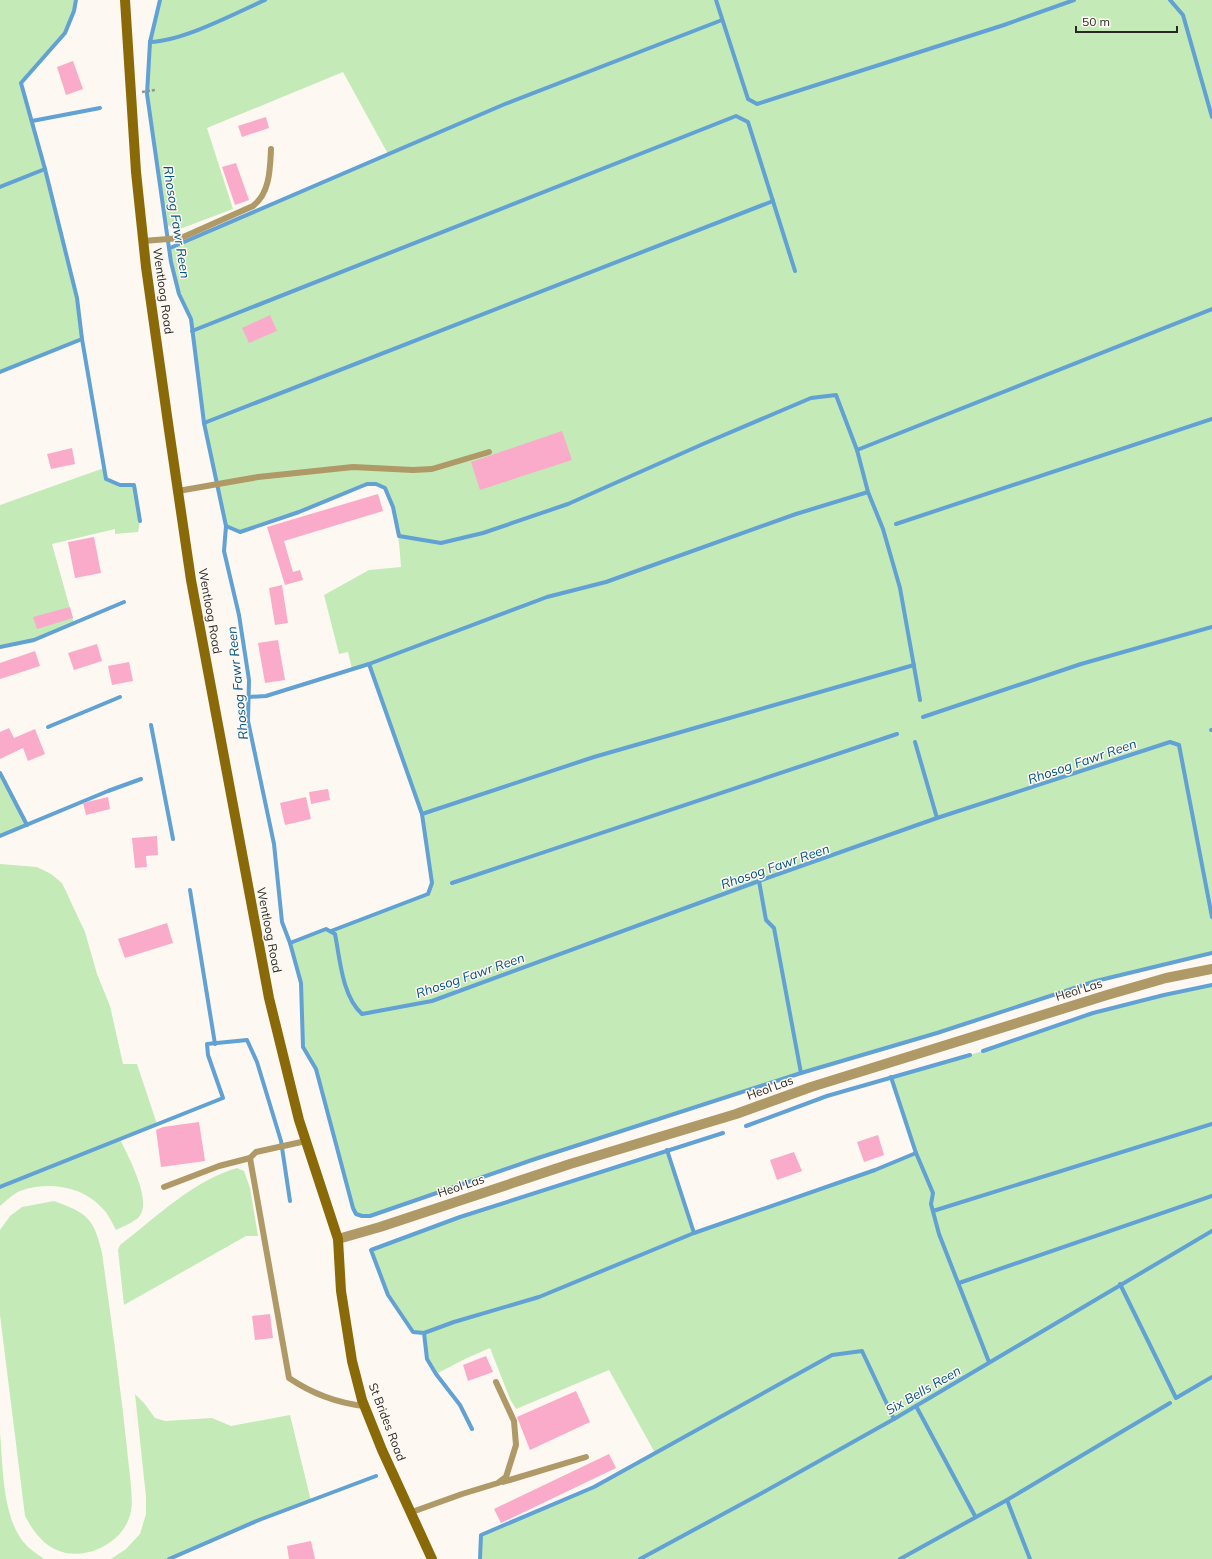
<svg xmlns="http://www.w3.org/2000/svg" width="1212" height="1559" font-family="Mulish,sans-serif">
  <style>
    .green { fill: #c4eab8 }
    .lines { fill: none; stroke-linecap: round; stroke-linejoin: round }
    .stream { stroke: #61a1d3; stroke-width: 4 }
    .building { fill: #f9abc9 }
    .path { stroke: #97948f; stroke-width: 2.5; stroke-dasharray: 3 2; stroke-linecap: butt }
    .lane { stroke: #af9967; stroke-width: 6 }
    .street { stroke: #af9967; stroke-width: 10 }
    .secondary { stroke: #8a6a08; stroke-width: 10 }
    .labels { text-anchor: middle; stroke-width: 3; stroke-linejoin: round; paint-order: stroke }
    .street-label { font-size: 12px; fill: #292825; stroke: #fdf9f2 }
    .water-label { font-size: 13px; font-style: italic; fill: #005281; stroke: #fdf9f2 }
  </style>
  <rect width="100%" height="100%" fill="#fdf9f2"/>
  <g class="green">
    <path d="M0,0H76L74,11L65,33L21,83L45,169L77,298L82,339L0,372Z"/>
    <path d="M160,0H1212V953L1096,981L937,1033L801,1073L532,1160L370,1216H362L356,1214L316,1070L303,1047L301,983L290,943L326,929L332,931L428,894L432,883L422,814L369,664L352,669L348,652L339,654L324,595L369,570L401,567C399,539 397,514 385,488L376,484H367L299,512L240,532L226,526L204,423L191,319L179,294L170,248L388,154L343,72L207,128L233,209L177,230L167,225L147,94L150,42Z"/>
    <path d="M104,468L106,479L120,485H134L140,521L138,532L115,534V529L52,544L74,623L34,640L0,647V505Z"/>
    <path d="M0,773L27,825L0,836Z"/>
    <path d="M0,864L37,867L51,874L62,883L85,932L97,974L110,1006L123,1064H137L157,1124L120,1139C128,1157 154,1202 138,1218C132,1223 122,1227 116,1230C112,1223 109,1215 103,1209C83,1186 48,1181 20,1191C13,1194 6,1201 0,1206Z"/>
    <path d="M1212,985V1559H480L481,1535L594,1487L655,1453L609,1370L516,1409L510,1399L490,1348L467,1358L436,1374L427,1359L424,1333L413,1332L388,1295L371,1250L460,1217L667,1150L695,1233L875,1170L916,1153L891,1077L983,1051L1093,1013L1164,995Z"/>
    <path d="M237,1168L244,1171L250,1188L258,1236H246L124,1305L118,1250L120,1245C155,1218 194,1180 237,1168Z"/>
    <path d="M54,1201C87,1213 94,1218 102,1253C111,1318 120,1383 127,1448C128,1463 134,1498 131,1511C126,1539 94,1558 66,1553C46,1549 34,1533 25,1516L0,1315V1230L10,1216L22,1207Z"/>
    <path d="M135,1394L144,1403L155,1418L165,1421L212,1418L231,1426L290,1415L311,1501L259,1520L169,1559H111L126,1549L140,1534L146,1514V1497Z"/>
    <path d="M0,1432C3,1466 2,1521 27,1546C32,1551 39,1555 44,1559H0Z"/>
  </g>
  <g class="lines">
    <g class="stream">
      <path d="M76,0L74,11L65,33L21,83L45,169L77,298L82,339L106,479L120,485H134L140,521"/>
      <path d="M160,0L150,42L147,94L171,262L179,294L191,319L204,423L226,526L224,551L239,615L249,680L248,721L274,844L282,922L290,943L326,929L335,934C340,959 342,996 362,1014L432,1001L759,881L937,818L1170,742L1179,745L1212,917"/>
      <path d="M716,0L748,99L757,104L1004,25L1074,0"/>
      <path d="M1170,0L1183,15L1212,117"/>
      <path d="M150,42C183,41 234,14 265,0"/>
      <path d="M32,121L100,108"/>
      <path d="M0,187L45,169"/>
      <path d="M170,248L505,104L722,20"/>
      <path d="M192,331L736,116L748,122L795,271"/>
      <path d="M0,372L82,339"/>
      <path d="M204,423L773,201"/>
      <path d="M857,450L1212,309"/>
      <path d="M896,524L1212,419"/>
      <path d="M226,526L240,532L299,512L367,484H376L385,488L393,507L399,536L441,543L483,533L568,504L703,444L811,398L836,395L857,450L868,492L883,529L900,588L920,700"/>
      <path d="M0,647L34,640L124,602"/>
      <path d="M248,697L266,696L369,664L547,597L606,582L796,514L868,492"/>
      <path d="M923,717L1081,664L1212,627"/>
      <path d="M151,725L173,839"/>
      <path d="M48,727L120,697"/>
      <path d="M1211,730H1212"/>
      <path d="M915,742L937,818"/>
      <path d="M0,773L27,825"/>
      <path d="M422,814L594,757L914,665"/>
      <path d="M0,836L108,791L141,779"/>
      <path d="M759,881L766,920L774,928L801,1073"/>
      <path d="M452,883L897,734"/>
      <path d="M190,890L215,1044"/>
      <path d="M331,931L428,894L432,883L422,814L369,664"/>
      <path d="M290,943L301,983L303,1047L316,1069L353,1208L356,1214L362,1216H370L532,1160L801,1073L937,1033L1096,981L1212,953"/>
      <path d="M983,1051L1093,1013L1164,995L1212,985"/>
      <path d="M891,1077L916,1153L933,1193L931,1204L939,1234L989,1362"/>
      <path d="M746,1126L827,1096L970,1055"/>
      <path d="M667,1150L694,1233"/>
      <path d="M0,1187L223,1098L208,1055L207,1044L247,1040L257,1062L281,1141L290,1201"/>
      <path d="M933,1211L1212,1124"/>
      <path d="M959,1283L1212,1196"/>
      <path d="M1120,1284L1176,1398L1212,1377"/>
      <path d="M424,1333L454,1322L539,1297L694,1233L875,1170L916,1153"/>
      <path d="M916,1406L975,1516"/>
      <path d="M472,1429L460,1405L436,1374L427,1359L424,1333L413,1332L388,1295L371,1250L460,1217L723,1133"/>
      <path d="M1007,1500L1030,1559"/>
      <path d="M169,1559L259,1520L376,1476"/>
      <path d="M480,1559L481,1535L594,1487L832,1355L862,1351L894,1419"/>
      <path d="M640,1559L762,1493L894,1419L1212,1231"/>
      <path d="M900,1559L1007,1500L1170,1403"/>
    </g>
  </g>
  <g class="building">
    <path d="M73,61L83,89L66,95L57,67Z"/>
    <path d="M266,117L269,128L242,137L238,126Z"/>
    <path d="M236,163L249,200L235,205L222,167Z"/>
    <path d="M270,315L277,331L249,343L242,328Z"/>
    <path d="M562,431L572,460L480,490L471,462Z"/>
    <path d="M72,448L75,464L51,469L47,454Z"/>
    <path d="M378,494L383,511L284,541L293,572L300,570L303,580L285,585L267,527Z"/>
    <path d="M94,537L101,573L75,578L68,542Z"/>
    <path d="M282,585L288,623L275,625L269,588Z"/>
    <path d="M70,607L73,618L37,629L33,617Z"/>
    <path d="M278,640L285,680L265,683L258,643Z"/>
    <path d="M97,644L102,661L74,670L68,653Z"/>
    <path d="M35,651L40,666L0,679V663Z"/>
    <path d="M129,662L133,681L112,685L108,666Z"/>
    <path d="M9,728L14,738L35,729L45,754L28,761L23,748L0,759V732Z"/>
    <path d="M328,789L330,800L311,804L309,792Z"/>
    <path d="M108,797L110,809L86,815L83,803Z"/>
    <path d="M306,797L311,819L285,825L280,803Z"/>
    <path d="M157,836L158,855L146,856L147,867L135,868L132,838Z"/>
    <path d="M167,923L173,943L125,958L118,939Z"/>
    <path d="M199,1122L205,1161L161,1167L156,1130L163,1127Z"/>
    <path d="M878,1135L884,1155L864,1162L857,1142Z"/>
    <path d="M794,1152L802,1171L777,1180L770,1160Z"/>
    <path d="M270,1314L273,1338L255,1340L252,1316Z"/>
    <path d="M486,1356L493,1372L468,1381L463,1365Z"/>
    <path d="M576,1391L590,1422L530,1450L517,1417Z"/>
    <path d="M609,1454L616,1468L501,1523L494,1509Z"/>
    <path d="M311,1541L315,1559H289L287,1546Z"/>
  </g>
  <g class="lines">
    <path class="path" d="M142,92L155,90"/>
    <g class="lane">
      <path d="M143,241L181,238L253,206C270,193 270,169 271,149"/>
      <path d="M178,491L258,477L353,467L413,470L432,469L489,452"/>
      <path d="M306,1141L256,1152L250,1158L289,1378C311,1393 338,1403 364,1406"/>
      <path d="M164,1187L219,1166L250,1158"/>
      <path d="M503,1482L586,1457"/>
      <path d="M412,1512L462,1494L498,1483L506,1477L516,1445L514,1421L496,1382"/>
    </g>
    <path class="street" d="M338,1239L380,1227L570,1164L736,1114L811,1087L1107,995L1166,978L1212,969"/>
    <path class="secondary" d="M125,0L136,172L146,267L169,430L191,580L269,998L299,1120L338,1239L341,1291L352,1361L362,1400L382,1450L432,1559"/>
  </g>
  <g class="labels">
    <g class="street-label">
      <text transform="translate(163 291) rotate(82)" y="4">Wentloog Road</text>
      <text transform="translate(210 611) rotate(80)" y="4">Wentloog Road</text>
      <text transform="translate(269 930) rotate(79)" y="4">Wentloog Road</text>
      <text transform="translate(1079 990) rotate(-17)" y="4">Heol Las</text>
      <text transform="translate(770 1088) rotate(-20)" y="4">Heol Las</text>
      <text transform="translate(461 1186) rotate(-18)" y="4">Heol Las</text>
      <text transform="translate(387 1422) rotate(69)" y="4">St Brides Road</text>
    </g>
    <g class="water-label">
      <text transform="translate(177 222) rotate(81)" y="5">Rhosog Fawr Reen</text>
      <text transform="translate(237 683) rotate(-96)" y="5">Rhosog Fawr Reen</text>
      <text transform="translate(1082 761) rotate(-19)" y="5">Rhosog Fawr Reen</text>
      <text transform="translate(775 866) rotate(-19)" y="5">Rhosog Fawr Reen</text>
      <text transform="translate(470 975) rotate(-19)" y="5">Rhosog Fawr Reen</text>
      <text transform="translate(923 1390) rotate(-30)" y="5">Six Bells Reen</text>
    </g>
  </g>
  <path d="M1076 26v6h101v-6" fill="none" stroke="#292825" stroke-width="2"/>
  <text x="1082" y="26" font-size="12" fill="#292825" stroke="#fdf9f2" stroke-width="3" paint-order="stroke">50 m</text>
</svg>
